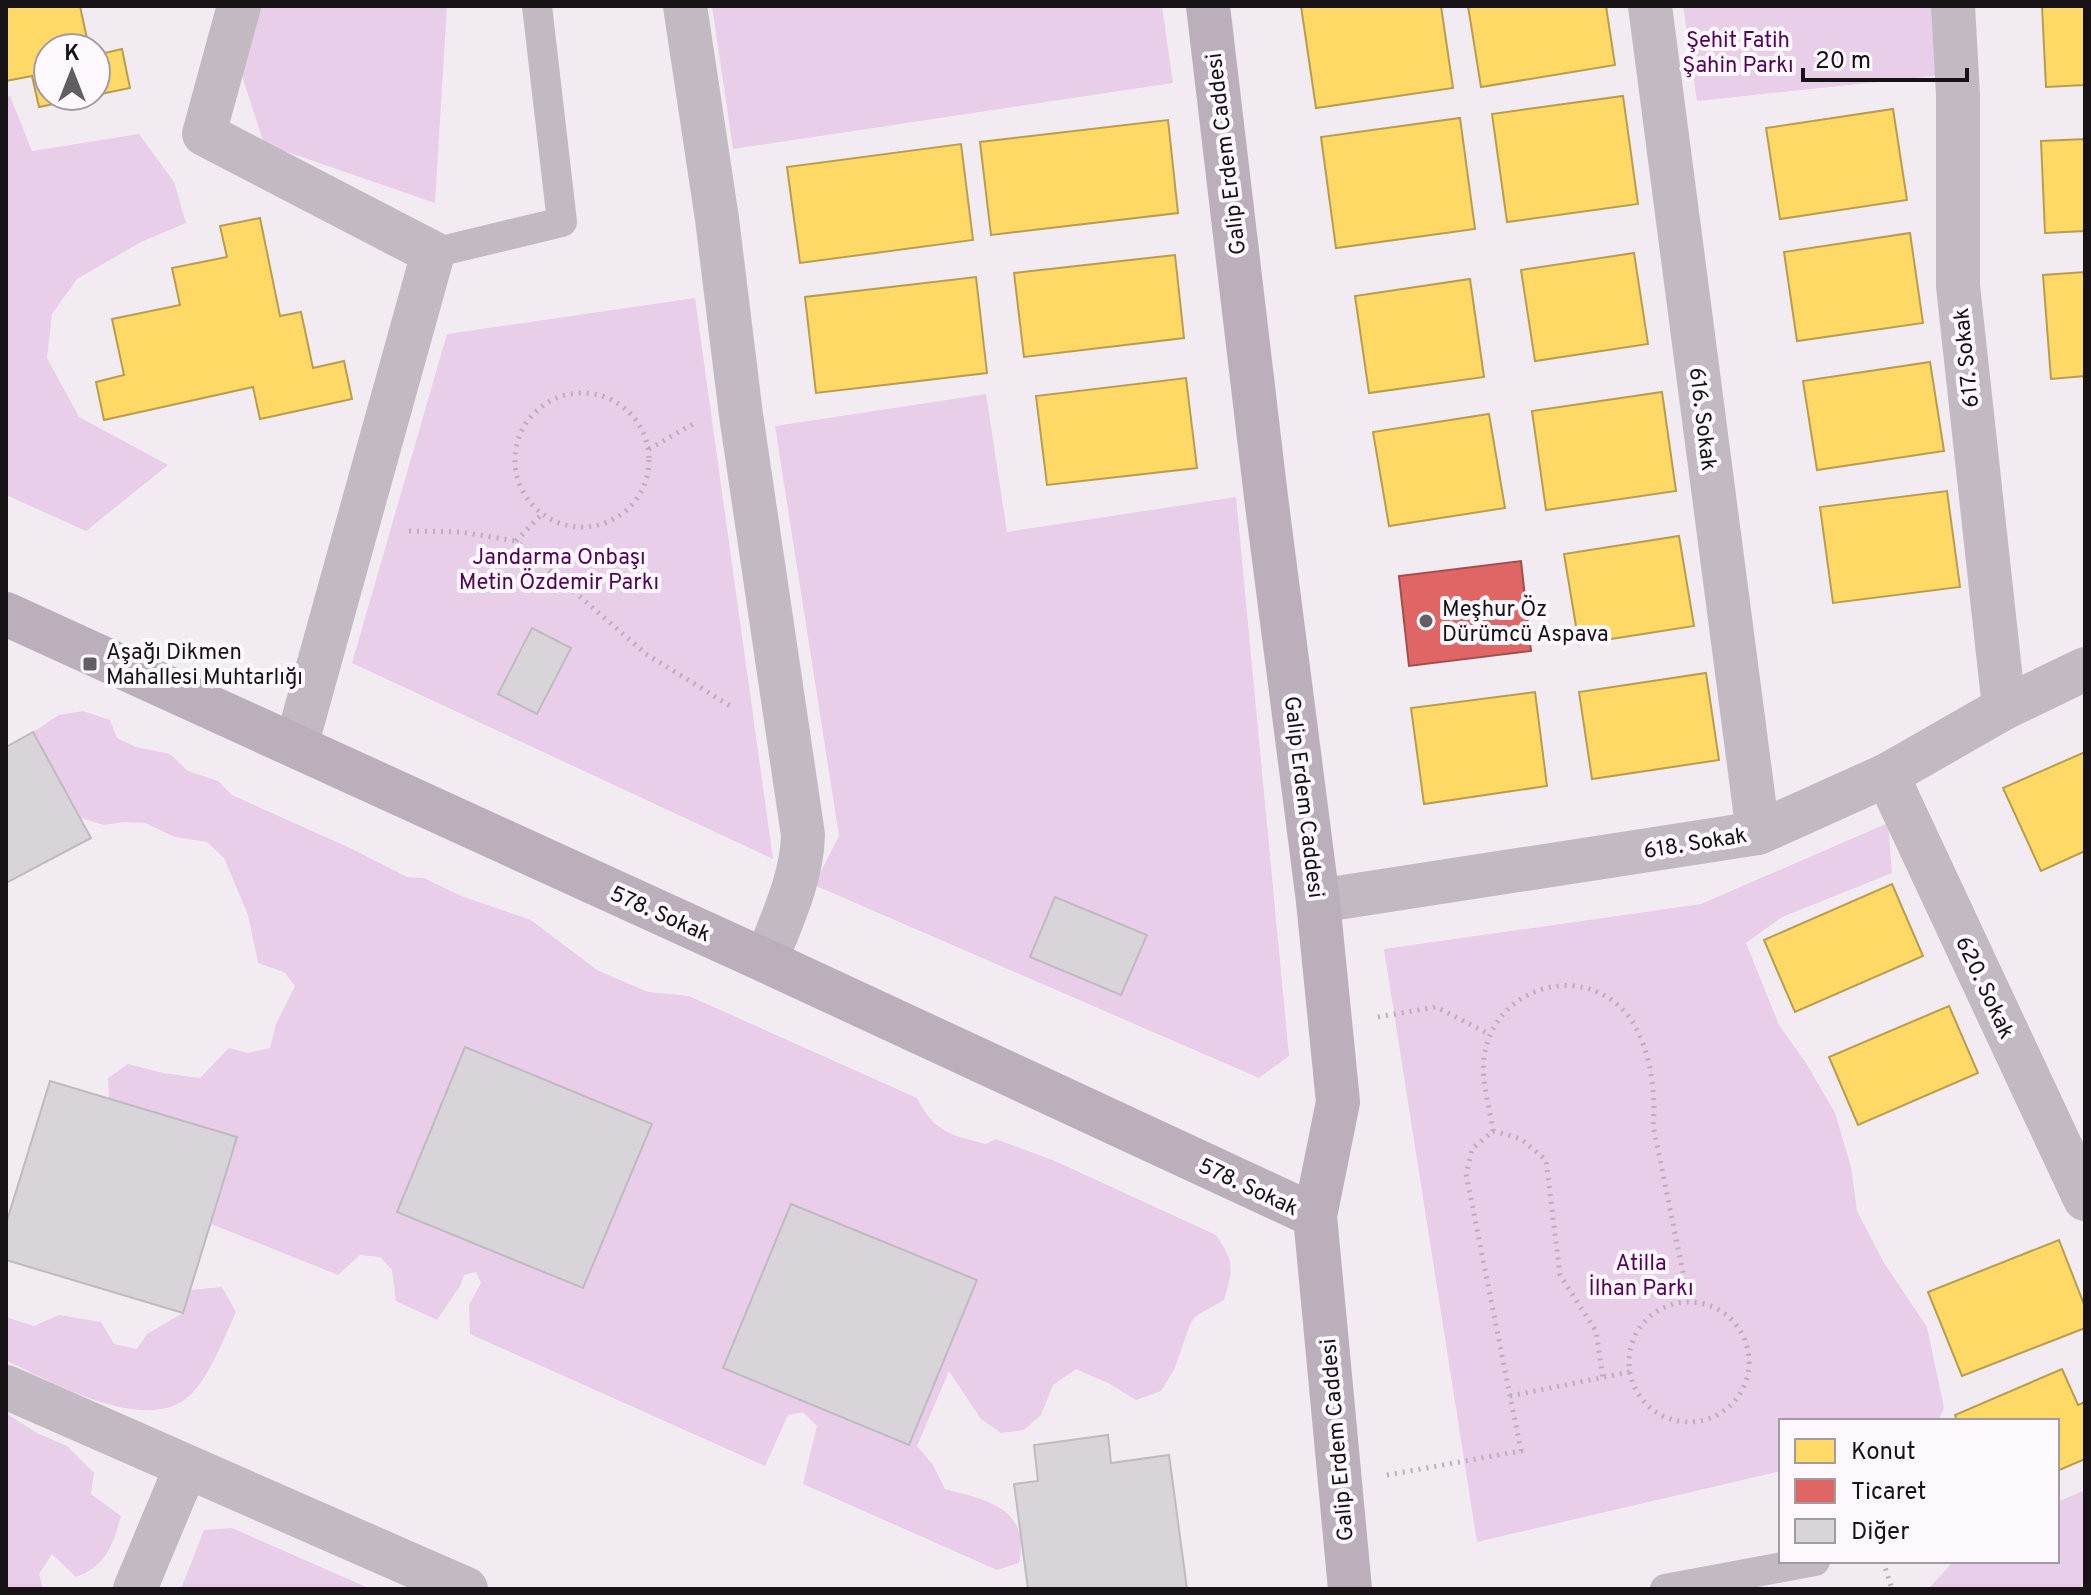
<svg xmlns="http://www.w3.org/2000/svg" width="2091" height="1595" font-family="Overpass,sans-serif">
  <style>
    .green { fill: #e8cee9 }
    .homes { fill: #ffd966; stroke: #b99d4e; stroke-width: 2 }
    .shops { fill: #e06666; stroke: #a34d4e; stroke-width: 2 }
    .building { fill: #d9d4d9; stroke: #bfbac0; stroke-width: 2 }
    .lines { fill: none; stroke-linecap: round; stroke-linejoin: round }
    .path { stroke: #b8b0b8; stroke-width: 5; stroke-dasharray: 2 6; stroke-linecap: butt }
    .lane { stroke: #c3b9c3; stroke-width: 30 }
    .street { stroke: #c3b9c3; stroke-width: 44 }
    .secondary { stroke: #bbafbb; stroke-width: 44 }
    .poi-dot { fill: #635e63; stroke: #fdf8fe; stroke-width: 3 }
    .labels { text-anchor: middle; stroke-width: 8; stroke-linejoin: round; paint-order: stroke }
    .park-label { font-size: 22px; fill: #54005a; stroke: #fdf8fe }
    .street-label { font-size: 22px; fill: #161216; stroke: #fdf8fe }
    .poi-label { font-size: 22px; fill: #161216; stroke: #fdf8fe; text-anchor: start }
  </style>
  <rect width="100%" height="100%" fill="#f2ecf2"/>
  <g class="green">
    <path d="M256,6H447L435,203L264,144L240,70Z"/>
    <path d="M712,6H1162L1173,83L733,149Z"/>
    <path d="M1683,6H1938L1944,75L1697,101Z"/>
    <path d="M10,96L32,151L139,134L174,182L186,223L141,242L77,279L52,314L47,358L79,417L168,465L86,531L6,495V97Z"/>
    <path d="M695,298L773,859L352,663L447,334Z"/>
    <path d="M986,394L1007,532L1236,497L1289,1056L1259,1078L814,885L839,836L775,426Z"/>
    <path d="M83,711L110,720L117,738L136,747L170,754L188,771L218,781L232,795L350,848L407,877L424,878L461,896L531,920L597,970L648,992L689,996L917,1098C933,1131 952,1136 986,1144L996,1139L1055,1161L1216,1235C1234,1261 1234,1269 1224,1300L1196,1316L1190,1324L1175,1368L1161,1391L1136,1400L1110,1384L1076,1369L1053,1385L1041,1415L1024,1430L1001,1433L981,1419L949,1371L917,1446L933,1465L945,1489C987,1500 1031,1508 1019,1563L997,1570L803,1484L817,1426L803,1412L788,1415L765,1466L470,1334L469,1305L481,1283L476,1272L464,1275L460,1286L437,1320L396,1301L392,1270L380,1257L360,1255L338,1275L211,1224L237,1137L109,1098L108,1078L128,1064L163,1073L200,1078L229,1048L248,1053L270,1048L276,1024L295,986L284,972L258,963L248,915L224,858L207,842L175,837L145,823L124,822L104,825L81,818L33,732L59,715Z"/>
    <path d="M1888,823L1892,873L1782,917L1746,943L1779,1025L1806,1063L1835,1113L1851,1167L1857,1211L1884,1263L1927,1327L1944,1408L1938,1421H1781V1471L1477,1542L1384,949L1701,904Z"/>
    <path d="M222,1287L236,1312C224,1338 213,1368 195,1390C154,1441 51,1382 6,1360V1317L34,1326L59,1315L101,1322L114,1344L137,1349L147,1334L183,1313L190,1290Z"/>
    <path d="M6,1413L37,1433L67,1446L94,1473L91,1494L121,1516C113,1545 106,1566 76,1577L52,1554L39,1574L43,1589H6Z"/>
    <path d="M2085,1490V1589H1928L1954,1561H2057V1502Z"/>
    <path d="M232,1528L371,1589H181L204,1530Z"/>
  </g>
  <g class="homes">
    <path d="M6,6H80L89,48H48V96H93L39,107L32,76L6,81Z"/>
    <path d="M1301,6H1441L1453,88L1316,108Z"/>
    <path d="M1468,6H1606L1615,65L1481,87Z"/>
    <path d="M2042,6H2085V85L2046,87Z"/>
    <path d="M122,49L130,88L96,95V55Z"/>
    <path d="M1623,96L1638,204L1507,222L1492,114Z"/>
    <path d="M1893,109L1907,200L1780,219L1766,128Z"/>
    <path d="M1460,118L1475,229L1336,248L1321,137Z"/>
    <path d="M1168,120L1178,213L991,235L980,142Z"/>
    <path d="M2085,139V231L2045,233L2041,141Z"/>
    <path d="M961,144L973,240L800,263L787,167Z"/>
    <path d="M260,218L280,316L301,312L313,368L344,361L352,399L260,419L253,387L104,420L96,382L124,375L112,319L180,305L172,268L227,257L220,226Z"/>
    <path d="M1910,233L1923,323L1797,341L1784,252Z"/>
    <path d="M1634,253L1648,344L1535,361L1521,270Z"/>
    <path d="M1175,255L1184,338L1024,357L1014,273Z"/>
    <path d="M2085,272V376L2051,379L2043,275Z"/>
    <path d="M976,277L987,373L816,393L805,297Z"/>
    <path d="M1470,279L1484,377L1369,393L1355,296Z"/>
    <path d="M1930,362L1944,451L1817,470L1803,381Z"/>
    <path d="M1186,378L1197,468L1047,485L1036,396Z"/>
    <path d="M1662,392L1676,491L1546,510L1532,411Z"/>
    <path d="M1489,414L1505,508L1389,526L1373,432Z"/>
    <path d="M1947,491L1960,587L1833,603L1820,507Z"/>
    <path d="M1679,536L1694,626L1579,644L1564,554Z"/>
    <path d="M1706,673L1719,760L1592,779L1579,692Z"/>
    <path d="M1535,692L1547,786L1424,804L1411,708Z"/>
    <path d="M2085,752V851L2041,871L2003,788Z"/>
    <path d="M1892,884L1923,956L1795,1012L1764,940Z"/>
    <path d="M1949,1006L1978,1073L1858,1125L1829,1057Z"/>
    <path d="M2059,1240L2085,1307V1328L1962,1376L1928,1292Z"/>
    <path d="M2062,1369L2078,1405L2085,1402V1459L2057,1471V1421H1957L1955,1415Z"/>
  </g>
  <path class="shops" d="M1521,561L1531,651L1409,666L1399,576Z"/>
  <g class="building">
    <path d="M532,628L571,648L537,714L498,694Z"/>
    <path d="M33,732L91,838L8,882L6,878V747Z"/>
    <path d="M1055,897L1147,935L1121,995L1030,957Z"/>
    <path d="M465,1047L652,1124L583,1288L397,1212Z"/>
    <path d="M50,1081L237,1137L183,1313L6,1260V1224Z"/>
    <path d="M791,1204L977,1280L909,1445L723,1368Z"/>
    <path d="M1108,1435L1111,1463L1169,1455L1187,1589H1028L1014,1484L1038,1481L1034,1445Z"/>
  </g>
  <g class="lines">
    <g class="path">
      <circle cx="582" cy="460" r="67"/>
      <path d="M649,449L693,424"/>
      <path d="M409,531L461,532L516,541L646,654L732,707"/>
      <path d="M516,541L542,514"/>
      <path d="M1378,1017L1436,1007L1489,1034"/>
      <path d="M1493,1131C1490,1109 1481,1081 1484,1058C1491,995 1568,962 1618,1005C1648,1031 1657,1088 1653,1125L1689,1302"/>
      <path d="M1493,1131L1521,1139L1546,1160L1560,1275L1596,1331L1603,1378"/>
      <circle cx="1689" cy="1362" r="60"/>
      <path d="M1510,1396L1630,1372"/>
      <path d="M1387,1475L1521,1451L1466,1174L1472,1149L1493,1131"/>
      <path d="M1883,1561L1892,1589"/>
    </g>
    <g class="lane">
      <path d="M433,253L562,222L537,6"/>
      <path d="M1665,1589L1815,1561"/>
    </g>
    <g class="street">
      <path d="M239,6L204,134L433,253L296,746"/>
      <path d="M685,6L717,219L741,415L803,835C802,879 781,921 766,961"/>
      <path d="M1650,6L1758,833"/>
      <path d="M1953,6L1958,95V286L2004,708"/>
      <path d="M1887,775L2085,1199"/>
      <path d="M1318,901L1758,833L1887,775L2004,708L2085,669"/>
      <path d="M6,1387L466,1589"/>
      <path d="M135,1589L186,1467"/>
    </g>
    <g class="secondary">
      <path d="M1208,6L1266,497L1318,901L1338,1102L1315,1216L1350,1589"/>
      <path d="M6,614L766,961L1315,1216"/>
    </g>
  </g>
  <g class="poi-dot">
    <circle cx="1426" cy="621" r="8"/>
    <rect x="82" y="656" width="16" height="16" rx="4"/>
  </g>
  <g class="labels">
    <g class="park-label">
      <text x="1738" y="47">Şehit Fatih<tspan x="1738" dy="25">Şahin Parkı</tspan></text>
      <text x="559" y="564">Jandarma Onbaşı<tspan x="559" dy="25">Metin Özdemir Parkı</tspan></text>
      <text x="1641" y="1270">Atilla<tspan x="1641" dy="25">İlhan Parkı</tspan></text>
    </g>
    <g class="street-label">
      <text transform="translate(1225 154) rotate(-97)" y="8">Galip Erdem Caddesi</text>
      <text transform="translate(1965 358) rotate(-96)" y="8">617. Sokak</text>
      <text transform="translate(1704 419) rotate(83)" y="8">616. Sokak</text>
      <text transform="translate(1305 797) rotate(83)" y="8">Galip Erdem Caddesi</text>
      <text transform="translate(1695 842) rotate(-9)" y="8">618. Sokak</text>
      <text transform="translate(661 913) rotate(24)" y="8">578. Sokak</text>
      <text transform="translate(1986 987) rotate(65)" y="8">620. Sokak</text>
      <text transform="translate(1249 1186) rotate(25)" y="8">578. Sokak</text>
      <text transform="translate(1336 1440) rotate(-95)" y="8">Galip Erdem Caddesi</text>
    </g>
    <g class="poi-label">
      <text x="1442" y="616">Meşhur Öz<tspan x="1442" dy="25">Dürümcü Aspava</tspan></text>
      <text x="106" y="659">Aşağı Dikmen<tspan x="106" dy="25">Mahallesi Muhtarlığı</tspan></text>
    </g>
  </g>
  <rect width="2091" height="1595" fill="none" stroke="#161216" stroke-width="16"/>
  <rect x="1779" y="1419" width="280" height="144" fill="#fdf8fe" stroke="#a19ca1" stroke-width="2"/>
  <rect x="1795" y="1439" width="40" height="24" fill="#ffd966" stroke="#a19ca1" stroke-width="2"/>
  <text x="1851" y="1459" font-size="24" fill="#161216">Konut</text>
  <rect x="1795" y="1479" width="40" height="24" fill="#e06666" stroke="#a19ca1" stroke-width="2"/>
  <text x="1851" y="1499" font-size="24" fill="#161216">Ticaret</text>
  <rect x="1795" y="1519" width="40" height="24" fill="#d9d4d9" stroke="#a19ca1" stroke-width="2"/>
  <text x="1851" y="1539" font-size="24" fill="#161216">Diğer</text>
  <g transform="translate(72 72)"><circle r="38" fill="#fdf8fe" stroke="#a19ca1" stroke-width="2"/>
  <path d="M0-6L14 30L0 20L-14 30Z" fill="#635e63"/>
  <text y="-12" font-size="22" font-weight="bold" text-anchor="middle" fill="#161216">K</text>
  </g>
  <path d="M1803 68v12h164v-12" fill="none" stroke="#161216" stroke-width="4"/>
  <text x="1815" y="68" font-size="24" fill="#161216" stroke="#fdf8fe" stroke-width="6" paint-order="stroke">20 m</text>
</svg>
